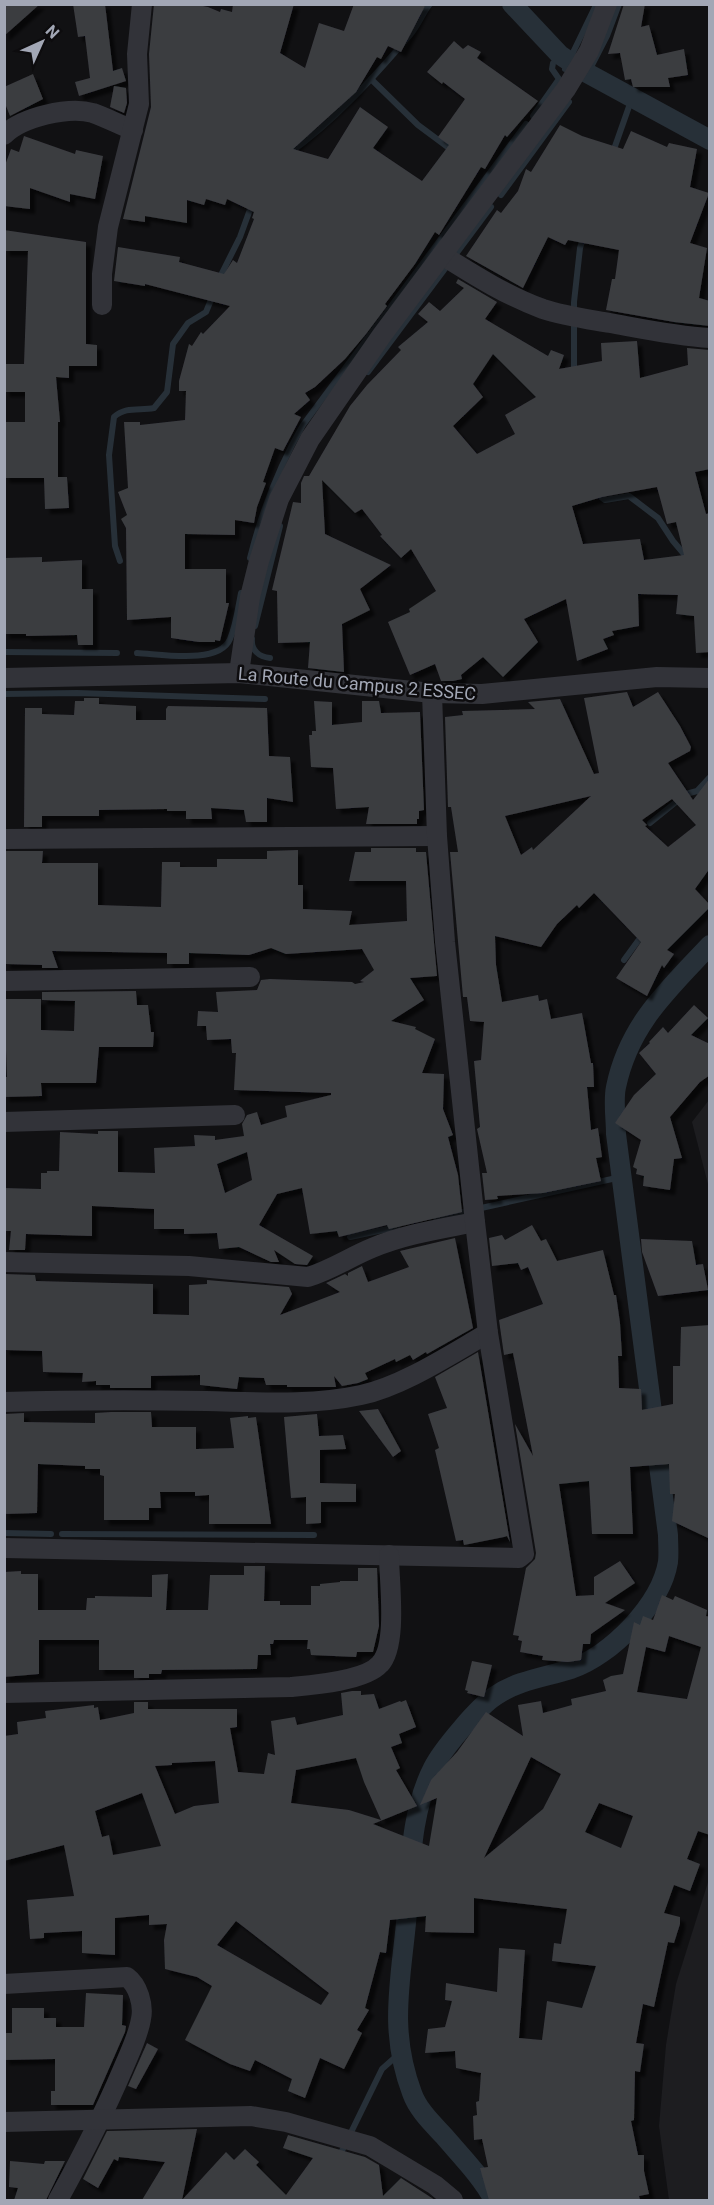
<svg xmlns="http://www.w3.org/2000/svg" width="714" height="2205" font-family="Roboto,sans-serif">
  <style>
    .built { fill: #1d1d20 }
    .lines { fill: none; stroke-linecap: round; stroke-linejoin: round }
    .stream { stroke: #273038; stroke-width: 6 }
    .canal { stroke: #273038; stroke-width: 20 }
    .building { fill: #3b3c41; fill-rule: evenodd; filter: url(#shadow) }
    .minor { stroke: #323339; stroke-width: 20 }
    .labels { text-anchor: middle; stroke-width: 5; stroke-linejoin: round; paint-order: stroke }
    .street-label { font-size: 18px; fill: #a2a7b5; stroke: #0d0c0e }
  </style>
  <defs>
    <filter id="shadow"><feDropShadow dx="5" dy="5" stdDeviation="1.5" flood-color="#0009"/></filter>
  </defs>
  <rect width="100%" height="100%" fill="#111113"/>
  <g class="built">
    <path d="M709,1100V1188L692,1122Z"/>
    <path d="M709,1879V2200H669L659,2126L666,2045L676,1984Z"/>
  </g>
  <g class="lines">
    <g class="stream">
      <path d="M565,69L595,7"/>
      <path d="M587,75L607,36L619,4"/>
      <path d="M371,79L418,125L453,151"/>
      <path d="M533,116L559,79L552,69L553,63"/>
      <path d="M613,152L632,98"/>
      <path d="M288,154C334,122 374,77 410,35C418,26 422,14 430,4"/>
      <path d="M501,195L569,102"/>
      <path d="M219,279L240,237L252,204"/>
      <path d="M368,372L491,207"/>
      <path d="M574,374V302L580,248L584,235"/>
      <path d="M600,491L601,497L605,500L629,496L658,518L673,541L689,560"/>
      <path d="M250,558C262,510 278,468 303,425L526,124"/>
      <path d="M120,561L115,546L109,455L114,417C126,406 140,411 154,408L167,392L173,344L188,323L206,312L213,295"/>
      <path d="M255,626L280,526"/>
      <path d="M252,639C251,650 259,657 270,658"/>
      <path d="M4,652L117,653"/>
      <path d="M137,653C161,654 219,665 230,639C236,625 238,608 241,593"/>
      <path d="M4,694L77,693L265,699"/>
      <path d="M650,823L686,794L697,791L710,777"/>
      <path d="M624,960L643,934"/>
      <path d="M436,1218L621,1177"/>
      <path d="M350,1237L397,1227"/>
      <path d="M4,1533L51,1534"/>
      <path d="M62,1534L314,1535"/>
      <path d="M339,2157L382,2069L400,2053"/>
    </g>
    <g class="canal">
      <path d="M512,4L560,55L587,73L710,140"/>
      <path d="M494,2200C481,2176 462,2157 444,2136C432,2123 418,2110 412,2093C389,2032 400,1985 406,1923C411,1871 409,1815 433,1768C442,1750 478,1707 495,1696C518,1680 546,1677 571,1669C611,1656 661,1604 668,1562C669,1553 668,1543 668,1535L616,1134C616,1119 613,1101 616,1087C629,1024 668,990 710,945"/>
    </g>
  </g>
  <g class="building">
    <path d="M4,4H40L4,36Z"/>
    <path d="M73,4H105L113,71L122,68L126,81L79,96L75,82L90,78L85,36L78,37Z"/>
    <path d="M154,4H193L208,7L220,12L221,9L232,12L233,4H294L280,53L305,68L319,23L344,31L354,4H426L401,52L388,46L381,59L377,57L356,92L293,149L328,159L360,107L388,127L373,148L422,181L449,145L438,137L465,99L443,82L442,84L427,72L454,41L463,49L468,45L481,52L477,58L538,101L507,137L505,135L485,169L481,167L439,235L435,232L415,264L385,304L387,306L366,334L345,359L315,387L305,393L310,400L294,414L301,417L283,451L275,448L263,482L266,483L257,507L254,523L235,520V535L185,534V569H226V603H229L220,641L215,640V642H199L171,638V617L127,620L126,528L121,519L127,515L118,492L128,488L124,422H140V425L185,420L186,391H179V381L189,344L192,346L201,332L203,334L230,306L145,284V286L114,281L118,247L180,257L179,262L224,274L233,260L237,263L254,219L252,218L254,212L227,199L225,205L206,199L204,205L187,200V223L145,216V222L123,219L151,107L149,54Z"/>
    <path d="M624,4H645L641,27L649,25L657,55L684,49L688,75L668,78L670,87H633L631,79L625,80L620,53L608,54Z"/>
    <path d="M33,74L43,99L10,116L4,101V87Z"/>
    <path d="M114,86L126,88L127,103L124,113L110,107Z"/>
    <path d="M560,125L582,136L623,149L631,131L667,147L669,143L697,149L690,187L709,193L690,243L707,248L699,298L710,301V326L674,322L606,310L612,279H615L619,250L568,240L565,245L548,237L523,288L466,256L497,210L501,213L518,191L526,169L531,172Z"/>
    <path d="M24,136L75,154L76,150L103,156L95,199L70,194V202L30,188V209L4,206V168L11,149L19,152Z"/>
    <path d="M4,230L86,242V344L97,345V366H69V378L56,377L60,422H58V477H67L69,508L45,509L44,478H4V422H25V392H4V364H24L28,251H4Z"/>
    <path d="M458,279L497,302L485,319L548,356L551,350L564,355L559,369L602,361L601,343L637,341L640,378L688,365L687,348L710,350V469L695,472L706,514L710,513V652L696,653L694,616L676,614L678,595L638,594L639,626L612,631L614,635L603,639L608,649L577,661L566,599L524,619L538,642L503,677L483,657L461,675L462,679L453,681H441L435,664L410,675L388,622L410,612L409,609L436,591L411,549L401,558L380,536L382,535L362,509L355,513L322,480L325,534L391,565L360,589L370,610L342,624L344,672L308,668L310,642L278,643L277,591L272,590L293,502L301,503V483L304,476H309L350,406L367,385L401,350L398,347L428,322L418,314L429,302L440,311L464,288L456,283ZM493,354L536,397L505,415L515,434L477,454L453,426L483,397L473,384ZM657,487L667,524L676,522L684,555L644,560L640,539L583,544L572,506L602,497Z"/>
    <path d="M42,557V562L82,560V589H93V645H78L77,635L26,636V634H4V558Z"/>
    <path d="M627,692L633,707L658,692L680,726L691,747L690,751L668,763L693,800L710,778V868L695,889L710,905V907L667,950L674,954L664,968L662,965L647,996L616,978L641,942L594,893L579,908L577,905L557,924L541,947L495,936L496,965L502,1002L538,995L539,1001L547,999L551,1019L582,1013L591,1063H593L594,1087H587L591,1130L598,1128L602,1157L596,1158L601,1181L543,1193L497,1196L498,1199L485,1200L482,1173H487L477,1129L480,1127L474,1061L481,1060L484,1022L470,1021L467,997H463L450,852H458L451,807H448L445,717L463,715L462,711L535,709L528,702L560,699L594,774L599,773L584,698ZM591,796L533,850L532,847L521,855L505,816ZM672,799L696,825L668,847L645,826L647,825L642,820Z"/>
    <path d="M84,698H99V704L136,706V720H166V709L168,706L267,708L269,756L290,757L293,802L267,798V822H246L244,810L211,808L212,819H186V811H167V809L99,810V816H42V827H24L25,708H42V714L74,715L75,701H84Z"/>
    <path d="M314,701L332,702V725L362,722V701H379L381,713L420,712L424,810L419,811V819H417V824H366L369,807L336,809L333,768L311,767L309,735H312V731H316Z"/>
    <path d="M371,848H416V852H426L437,976L410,978L424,1000L391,1021L416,1027L415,1029L435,1039L422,1073L444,1074L443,1109L453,1135L448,1137L458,1175L462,1212L389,1229L387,1225L339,1237L337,1231L310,1234L302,1188L277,1194L259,1225L313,1256L307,1265L295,1264L274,1250L279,1262H271L239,1247L219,1249L217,1233L184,1234V1229H154V1209L92,1206V1236L26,1234L25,1250H9L11,1231H4V1188L41,1189V1173H47V1171H59L60,1132L98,1134V1131H118V1172L155,1173L154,1148L195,1146L194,1135L215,1136V1140L244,1136L242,1124L247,1115L257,1112L261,1125L287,1117L285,1106L331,1095V1093L234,1090L236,1053H232L231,1039L207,1040L206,1026H197L198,1011L218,1012L216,992L257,990L261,980L270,979L352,982L355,984L364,982L360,981L374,970L362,949L286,954L271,948L249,955L189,953V964H167V953L52,951L58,968H42V965L5,964L4,851H43L42,863H98V905L161,907L162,862H180V867H217V859H267V851L298,850V885H303V909L352,911L349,925L407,921L406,881H349L355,852H371ZM247,1152L252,1180L225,1193L217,1164Z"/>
    <path d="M136,991L137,1005H148L151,1032H154L153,1047H99L96,1083H41L42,1096L4,1097V1077H7L4,999H41V1030L74,1031L75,1001L42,1000V992Z"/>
    <path d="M694,1005L708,1018L691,1035L710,1044V1075L700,1082L670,1117L682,1158L674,1159L670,1190L643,1186L644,1176L636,1174L637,1169L633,1167L641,1140L615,1123L634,1095L656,1074L639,1053L650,1043L649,1042L663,1027L668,1033Z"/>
    <path d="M532,1225L541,1241L546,1239L557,1261L603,1250L614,1295H616L620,1323L622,1356H618L619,1388L641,1389L642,1410L673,1404V1366H680L681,1327L710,1325L708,1538L672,1521L675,1494H670L669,1464L630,1467L633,1534H592L589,1481L559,1484L576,1596L594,1595V1577L620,1561L635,1583L605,1603L625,1610L591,1634L590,1644H583L581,1660L568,1662L542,1660L543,1656L520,1652L522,1641L518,1640L519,1636L513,1635L526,1568L535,1559L536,1553L515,1424L533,1456L513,1353L504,1355L499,1320L543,1304L528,1267L521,1270L518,1263L492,1266L489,1238L502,1235L505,1240Z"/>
    <path d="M455,1238L473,1328L427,1354L426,1352L413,1360L410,1355L396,1362L395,1359L365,1373L368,1379L358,1383L342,1386L334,1376L336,1387H287V1385H266L264,1378L239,1377L237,1389L200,1385V1375L151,1376V1388H110V1385H96V1381L82,1382L83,1373L43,1372L42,1351L4,1350V1274L35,1275L36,1281L153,1284V1314L189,1315V1285L207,1284V1280L289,1287L292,1294L280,1315L340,1292L326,1283L345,1274L348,1276V1273L362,1266L368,1282L409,1267L400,1251Z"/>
    <path d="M641,1239L692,1241L696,1265L703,1264L708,1290L658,1296L642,1252Z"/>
    <path d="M478,1352L510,1542L507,1536L504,1537L464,1545L463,1540L456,1541L435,1450L439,1448L428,1414L447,1408L435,1377Z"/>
    <path d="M378,1409L401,1451L393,1457L359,1411Z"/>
    <path d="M111,1412H151L152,1427H196V1449L234,1448L230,1418L248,1416V1418L256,1417L271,1524H209V1495L195,1496V1492H160L161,1508H149V1520H104V1476L100,1475V1469H85V1466L38,1464L37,1513L4,1514V1414L24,1413V1422L95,1423V1413Z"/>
    <path d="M317,1414L319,1436L343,1435L346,1449L320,1450V1483L356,1484V1502H321V1523L306,1524V1497L291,1498L284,1417Z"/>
    <path d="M244,1566H265L264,1601H280V1605H311V1586H320V1584L340,1582V1581H358V1568H377L379,1626L373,1652H357L356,1657L311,1655L310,1649H307L308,1640H274L273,1644H270L271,1655H258L257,1669L162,1670L161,1674H149V1678H134V1670H99V1640H39V1674L4,1677V1572L21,1571V1574H38V1610H86L87,1598H95V1596L152,1597V1575L168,1574L166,1610H208L210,1575H244Z"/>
    <path d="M662,1595L673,1600L675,1596L707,1610L706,1616L710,1617V1835L698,1831L687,1859L700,1864L690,1891L674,1885L664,1913L680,1917V1924L674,1943L668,1942L654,2007L643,2004L636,2043L644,2044L640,2072L635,2071L634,2120L631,2121L638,2155H644V2171L649,2194L639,2196L640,2200H489L480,2168L488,2167L482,2139L474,2140L473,2116L477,2115L476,2102L479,2101L481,2073L456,2068L455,2051L425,2053L428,2029L445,2027L452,2001L445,2000L446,1983L497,1992L499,1948L525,1950L519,2038L542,2040L547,2001L582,2008L596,1966L552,1961L554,1943L561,1944L567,1909L474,1898V1933L425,1932L426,1916L390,1920L386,1953L380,1952L365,2008L369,2010L357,2030L362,2033L344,2069L320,2058L305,2098L288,2091L292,2079L255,2060L250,2071L230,2064L185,2040L212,1986L197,1977L165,1969L164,1940L167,1924L149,1925V1915L115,1918V1955L82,1953V1931L44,1933V1938L30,1939L27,1900L74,1896L64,1845L4,1861V1736L18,1734L17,1722L46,1718L45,1711L94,1705V1708L98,1707L100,1720L134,1713V1702H148V1709H237V1727L230,1728L238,1772L264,1774L268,1753L275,1755L271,1721L295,1717L297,1725L343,1715L341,1693L352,1691H361V1695L374,1694L379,1709L400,1701L401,1702L406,1700L416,1727L399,1734L402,1743L391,1747L400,1768L396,1770L417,1806L373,1824L429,1846L437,1798L420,1805L431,1780L457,1752L486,1712L523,1736L518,1705L541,1701L543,1713L572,1705L571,1699L606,1691L603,1680L611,1676L623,1674L634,1622L640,1625L643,1616L653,1620ZM669,1636L701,1647L687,1699L637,1692L646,1647L665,1652ZM531,1757L561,1774L543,1809L484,1858ZM356,1758L364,1782L381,1820L349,1810L291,1803L296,1770ZM215,1761L219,1803L194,1806L175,1814L155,1766L172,1765V1763ZM142,1793L161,1846L113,1855L109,1835L102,1837L95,1811ZM599,1803L633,1816L621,1848L585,1832ZM236,1921L329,1993L321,2005L217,1945Z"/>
    <path d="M472,1661L492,1665L484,1697L467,1693L468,1691L465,1690Z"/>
    <path d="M86,1993L123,1995L122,2025L126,2026L125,2032L93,2105H51V2091H55V2059L4,2060V2033H12V2008H44V2018H56V2027H84Z"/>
    <path d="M147,2043L158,2049L136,2089L128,2086Z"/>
    <path d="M197,2129L182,2200H142L165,2162L119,2157L118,2161L114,2159L98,2188L83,2179L107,2131Z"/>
    <path d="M288,2135L365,2157L379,2165L383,2196L401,2178L435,2200H182L226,2152L234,2160L245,2149L259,2162L256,2165L286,2195L313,2158L283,2148Z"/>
    <path d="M10,2161L44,2164L45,2161H65L46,2200H14L18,2188L9,2187Z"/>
  </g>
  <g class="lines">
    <g class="minor">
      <path d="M4,135C22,117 69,106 93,113C107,118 120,125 133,130"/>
      <path d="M442,255C474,275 507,296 543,309C564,316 587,319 610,323C643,329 676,336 710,338"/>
      <path d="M102,305V274L108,227L139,104L137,54L142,4"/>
      <path d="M239,673L250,597L259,561L279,499L310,439L382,335L566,89L589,51L607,4"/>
      <path d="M4,678L239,673L432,693L482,694L657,677L710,678"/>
      <path d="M4,839L437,836"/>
      <path d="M4,981L250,977"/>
      <path d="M4,1122L235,1115"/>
      <path d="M4,1262L189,1266L308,1277C331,1270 350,1257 372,1248C405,1234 440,1229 475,1222"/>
      <path d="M4,1402C72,1400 139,1400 206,1401C257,1402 310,1406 361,1395C403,1386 451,1354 488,1333"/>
      <path d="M4,1548L519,1558L524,1554L488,1333L475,1222L445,942L437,836L432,693"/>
      <path d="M4,1693L291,1687C313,1685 365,1681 380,1664C398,1645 389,1581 389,1555"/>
      <path d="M4,1984L127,1977C138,1985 144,2005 141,2019C138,2037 129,2054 122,2071C103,2116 81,2158 58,2200"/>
      <path d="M4,2122L251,2116L286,2122L370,2146L435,2185L453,2200"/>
    </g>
  </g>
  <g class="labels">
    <g class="street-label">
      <text transform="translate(357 684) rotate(5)" y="6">La Route du Campus 2 ESSEC</text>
    </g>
  </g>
  <rect width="714" height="2205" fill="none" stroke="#a2a7b5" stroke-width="12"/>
  <g transform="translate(42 42) rotate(45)" stroke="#0d0c0e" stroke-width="4.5" paint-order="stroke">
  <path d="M0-4.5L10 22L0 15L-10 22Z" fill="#a2a7b5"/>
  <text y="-9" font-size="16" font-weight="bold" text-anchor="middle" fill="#a2a7b5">N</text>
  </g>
</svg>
